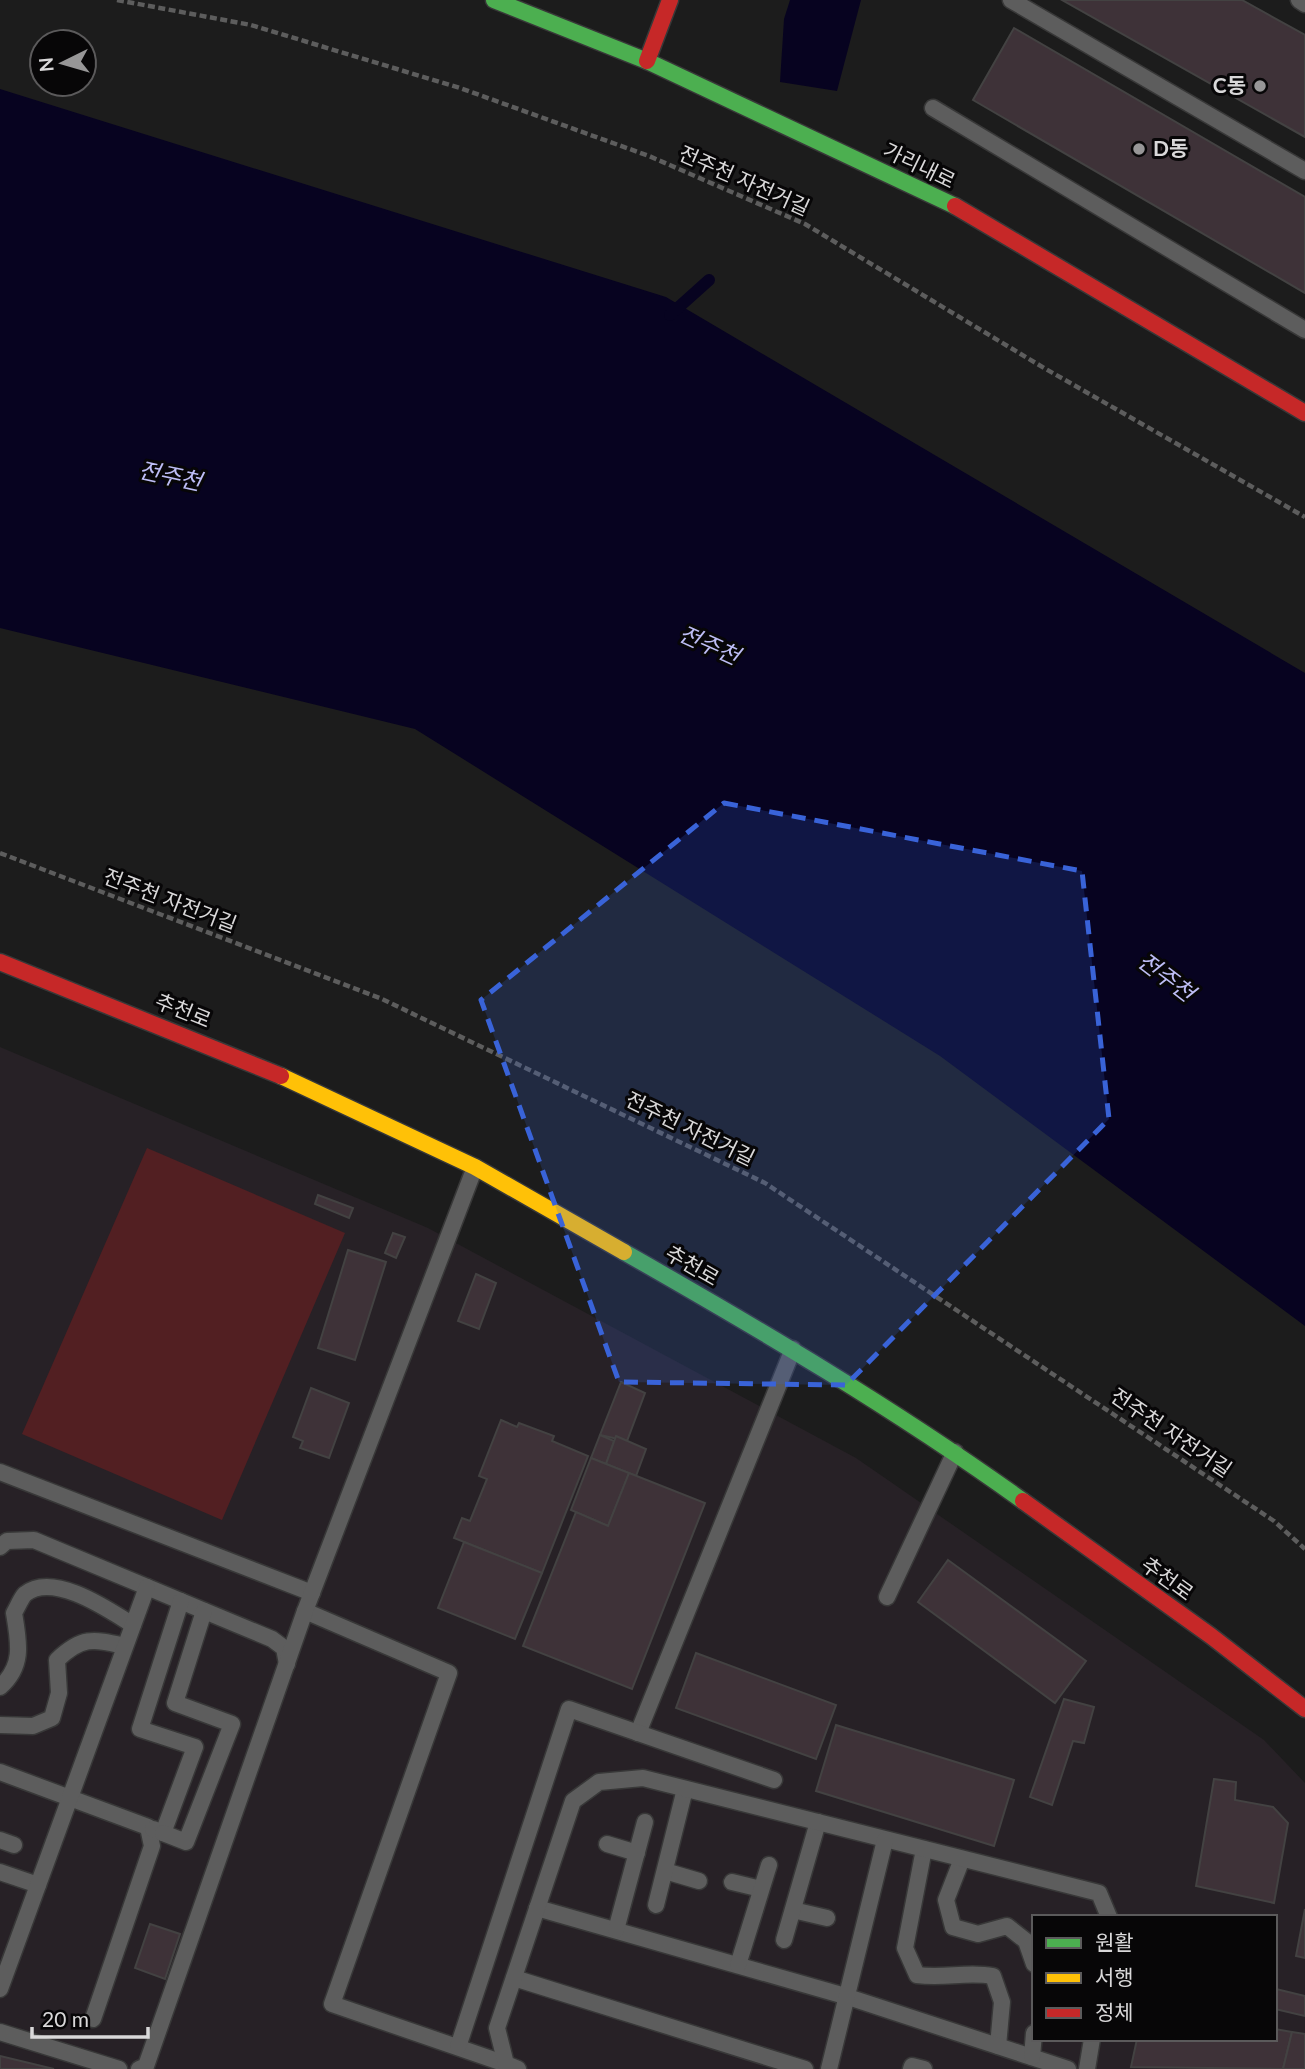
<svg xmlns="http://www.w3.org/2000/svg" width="1305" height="2069" font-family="Lato,'Noto Sans KR',sans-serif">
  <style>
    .built { fill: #272126; fill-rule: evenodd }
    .green { fill: #521f22 }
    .water { fill: #070320 }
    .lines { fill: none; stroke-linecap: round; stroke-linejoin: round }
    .stream { stroke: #070320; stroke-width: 12 }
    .building { fill: #3e3238; stroke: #434242; stroke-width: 2 }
    .lane-casing { stroke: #383838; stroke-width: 19 }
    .fast-casing { stroke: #383838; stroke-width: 19 }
    .slow-casing { stroke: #383838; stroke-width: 19 }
    .jam-casing { stroke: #383838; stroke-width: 19 }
    .path { stroke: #5d5d5d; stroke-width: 4.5; stroke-dasharray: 7 3.5; stroke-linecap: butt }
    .lane { stroke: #5d5d5d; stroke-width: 16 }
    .fast { stroke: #4caf50; stroke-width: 16 }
    .slow { stroke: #ffc107; stroke-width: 16 }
    .jam { stroke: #c62828; stroke-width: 16 }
    .marked { fill: #3963d8; fill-opacity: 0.2; stroke: #3963d8; stroke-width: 5; stroke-dasharray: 14 9; stroke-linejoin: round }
    .poi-dot { fill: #979697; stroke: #070607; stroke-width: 2.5 }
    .labels { text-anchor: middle; stroke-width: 6; stroke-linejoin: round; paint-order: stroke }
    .poi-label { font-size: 21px; font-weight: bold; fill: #d9d8d9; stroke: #070607; text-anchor: end }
    .street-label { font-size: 21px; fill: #d9d8d9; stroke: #070607 }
    .water-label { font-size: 23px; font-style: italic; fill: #bdbdf5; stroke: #070607 }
  </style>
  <rect width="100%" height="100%" fill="#1c1c1c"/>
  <path class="built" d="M0,1047L428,1228L856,1458L1264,1740L1305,1783V2069H0ZM1034,1917H1275V2039H1034Z"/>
  <path class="green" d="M147,1148L345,1233L222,1520L22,1434Z"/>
  <g class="water">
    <path d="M790,0H861L837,91L780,82L784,19Z"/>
    <path d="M0,89L666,297L1305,673V1326L940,1056L415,729L0,628Z"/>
  </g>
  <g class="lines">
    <path class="stream" d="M670,315L709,280"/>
  </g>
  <g class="building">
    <path d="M1062,0H1242L1305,35V137Z"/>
    <path d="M1014,28L1305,197V293L973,100Z"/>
    <path d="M318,1195L353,1208L349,1218L315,1204Z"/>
    <path d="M393,1233L405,1237L396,1258L385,1253Z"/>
    <path d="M348,1250L386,1262L355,1360L318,1348Z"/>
    <path d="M476,1274L496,1283L479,1329L458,1321Z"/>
    <path d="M621,1382L645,1393L627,1441L600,1435Z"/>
    <path d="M311,1388L349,1403L329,1458L300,1448L303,1441L293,1437Z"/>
    <path d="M501,1420L517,1427L519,1423L554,1436L552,1441L588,1456L542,1573L454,1538L462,1518L470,1521L487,1479L479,1476Z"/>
    <path d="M600,1435L614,1441L606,1464L591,1458Z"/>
    <path d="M616,1436L646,1449L636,1476L606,1464Z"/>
    <path d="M591,1458L629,1473L608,1526L571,1510Z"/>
    <path d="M629,1473L705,1503L632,1689L523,1646L576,1512L608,1526Z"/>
    <path d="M464,1542L542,1573L515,1639L438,1608Z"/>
    <path d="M948,1560L1086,1661L1055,1703L918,1602Z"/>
    <path d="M696,1653L836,1705L816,1759L676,1708Z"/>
    <path d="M1064,1699L1094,1707L1084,1743L1073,1741L1052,1805L1030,1797Z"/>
    <path d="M836,1725L1014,1780L994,1846L816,1791Z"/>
    <path d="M1214,1779L1236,1782L1235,1800L1273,1807L1288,1823L1274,1903L1196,1886Z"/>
    <path d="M1305,1909V1958L1296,1956Z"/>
    <path d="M150,1924L180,1934L165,1979L135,1968Z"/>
    <path d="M1276,1989L1305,1996V2016L1275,2009Z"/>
    <path d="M1275,2029L1292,2032L1283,2069L1131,2067L1137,2039H1275Z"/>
    <path d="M1292,2032L1305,2034V2069H1283Z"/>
    <path d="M0,2056L54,2069H0Z"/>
  </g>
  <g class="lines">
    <g class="lane-casing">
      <g id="lane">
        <path d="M1011,0L1305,171"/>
        <path d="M1299,0L1305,4"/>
        <path d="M933,108L1305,330"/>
        <path d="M0,1472L312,1593"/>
        <path d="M0,1547L7,1541L34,1540L272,1639L284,1648L287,1664"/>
        <path d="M887,1597L955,1452"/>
        <path d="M305,1611L449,1673L332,2004L506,2064"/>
        <path d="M0,1687C24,1666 19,1643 14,1613C17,1608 21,1598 25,1594C53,1571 109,1610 133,1625"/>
        <path d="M0,1725L33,1726L52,1718L59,1693L57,1660C82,1636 93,1639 125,1646"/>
        <path d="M638,1733L793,1349"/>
        <path d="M0,1772L148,1827L152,1846L93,2019"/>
        <path d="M153,1829L163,1833L195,1747L140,1729L181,1601"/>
        <path d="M163,1833L186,1842L232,1724L175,1703L204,1611"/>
        <path d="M0,1840L14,1845"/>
        <path d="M607,1844L637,1853"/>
        <path d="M924,1849L905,1948L917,1975C945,1979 966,1971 993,1976L1002,2002L998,2046"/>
        <path d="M962,1859L946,1900L953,1927L978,1934L1007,1926L1026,1941L1034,1964"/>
        <path d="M665,1871L699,1881"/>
        <path d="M0,1872L38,1885"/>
        <path d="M732,1882L761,1889"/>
        <path d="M656,1905L685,1789"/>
        <path d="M537,1908L845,1996L1068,2069"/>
        <path d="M793,1910L827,1918"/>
        <path d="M616,1930L645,1822"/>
        <path d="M784,1940L818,1822"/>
        <path d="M738,1965L769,1865"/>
        <path d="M514,1978L805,2069"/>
        <path d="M0,1989L147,1587"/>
        <path d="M0,2032L119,2069"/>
        <path d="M458,2047L569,1709L774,1780"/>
        <path d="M1032,2057L1034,2033"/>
        <path d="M139,2069L146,2066L305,1611L475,1167"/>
        <path d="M518,2069L506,2064L497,2028L573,1801L599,1782L643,1778L1099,1893L1109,1917"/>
        <path d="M829,2069L885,1840"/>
        <path d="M911,2069L912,2066L924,2069"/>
        <path d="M1087,2069L1092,2039"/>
      </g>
    </g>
    <g class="fast-casing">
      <g id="fast">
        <path d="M494,0L647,61L955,206"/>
        <path d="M624,1252C761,1330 895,1409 1023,1501"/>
      </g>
    </g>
    <g class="slow-casing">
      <path id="slow" d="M281,1076L475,1167L624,1252"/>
    </g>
    <g class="jam-casing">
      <g id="jam">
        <path d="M647,61L670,0"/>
        <path d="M955,206L1305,413"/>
        <path d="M0,962L281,1076"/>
        <path d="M1023,1501L1211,1636L1305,1709"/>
      </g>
    </g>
    <g class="path">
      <path d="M117,0L251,25L460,88L649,156L805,224L1044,368L1305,517"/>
      <path d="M0,853L382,999L765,1183L1274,1521L1305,1549"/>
    </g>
    <use href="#lane" class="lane"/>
    <use href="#fast" class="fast"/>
    <use href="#slow" class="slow"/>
    <use href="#jam" class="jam"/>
  </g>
  <path class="marked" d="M724,803L1082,871L1109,1119L846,1385L619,1382L481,1000Z"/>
  <g class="poi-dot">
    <circle cx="1260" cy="86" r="7"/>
    <circle cx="1139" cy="149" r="7"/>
  </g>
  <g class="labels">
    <g class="poi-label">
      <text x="1246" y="93">C동</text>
      <text x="1153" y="156" text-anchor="start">D동</text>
    </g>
    <g class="street-label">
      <text transform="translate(919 166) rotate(26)" y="7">가리내로</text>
      <text transform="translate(744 181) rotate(24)" y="7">전주천 자전거길</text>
      <text transform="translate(170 901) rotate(21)" y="7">전주천 자전거길</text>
      <text transform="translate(183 1011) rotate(22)" y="7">추천로</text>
      <text transform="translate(690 1129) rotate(26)" y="7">전주천 자전거길</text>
      <text transform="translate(692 1266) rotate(30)" y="7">추천로</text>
      <text transform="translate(1171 1433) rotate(34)" y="7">전주천 자전거길</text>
      <text transform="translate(1167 1579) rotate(36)" y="7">추천로</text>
    </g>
    <g class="water-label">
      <text transform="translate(170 476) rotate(12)" y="8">전주천</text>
      <text transform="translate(709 645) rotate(24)" y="8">전주천</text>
      <text transform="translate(1166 977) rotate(37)" y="8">전주천</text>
    </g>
  </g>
  <rect x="1032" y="1915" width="245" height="126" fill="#070607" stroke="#5b5a5b" stroke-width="2"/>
  <rect x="1046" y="1938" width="35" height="10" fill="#4caf50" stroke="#5b5a5b" stroke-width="2"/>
  <text x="1095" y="1950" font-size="21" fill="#d9d8d9">원활</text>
  <rect x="1046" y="1973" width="35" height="10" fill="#ffc107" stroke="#5b5a5b" stroke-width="2"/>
  <text x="1095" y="1985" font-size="21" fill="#d9d8d9">서행</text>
  <rect x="1046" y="2008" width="35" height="10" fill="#c62828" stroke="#5b5a5b" stroke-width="2"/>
  <text x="1095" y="2020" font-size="21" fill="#d9d8d9">정체</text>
  <g transform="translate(63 63) rotate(265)"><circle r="33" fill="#070607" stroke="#5b5a5b" stroke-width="2"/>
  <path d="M0-5L12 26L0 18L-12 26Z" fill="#979697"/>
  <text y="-10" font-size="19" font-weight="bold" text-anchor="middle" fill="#d9d8d9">N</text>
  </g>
  <path d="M32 2027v10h116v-10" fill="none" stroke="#d9d8d9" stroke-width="3.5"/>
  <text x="42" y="2027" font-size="21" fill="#d9d8d9" stroke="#070607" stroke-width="5" paint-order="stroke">20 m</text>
</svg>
